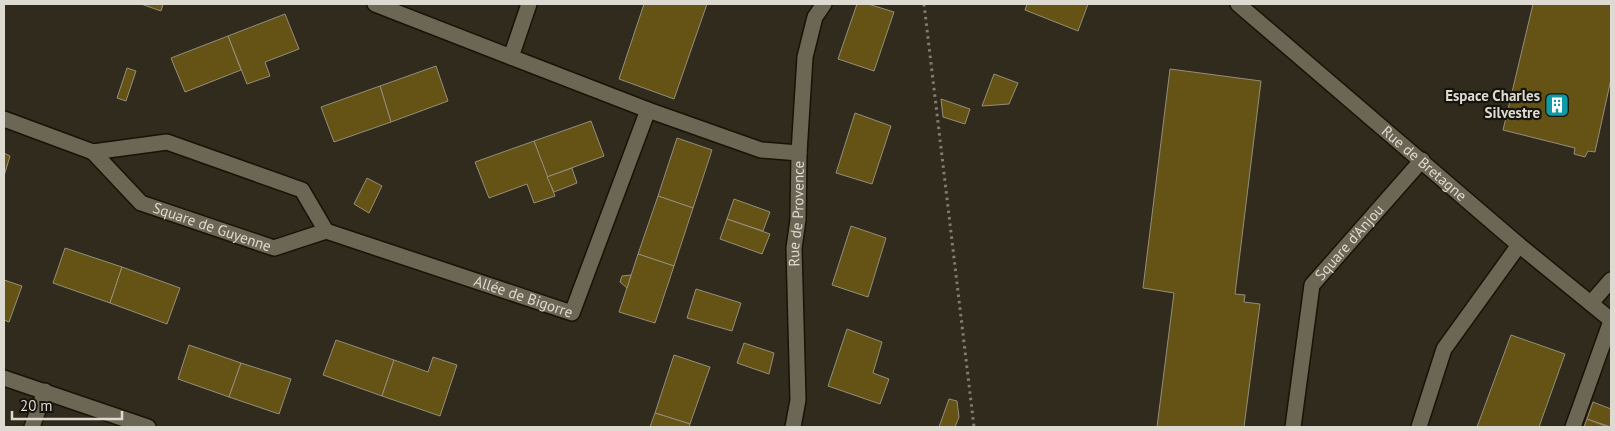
<svg xmlns="http://www.w3.org/2000/svg" width="1615" height="431" font-family="'PT Sans',sans-serif">
  <style>
    .building { fill: #655316; stroke: #938e7c }
    .lines { fill: none; stroke-linecap: round; stroke-linejoin: round }
    .minor-casing { stroke: #181305; stroke-width: 18 }
    .path { stroke: #817d71; stroke-width: 3; stroke-dasharray: 2.5 4; stroke-linecap: butt }
    .minor { stroke: #6c6655; stroke-width: 15 }
    .labels { text-anchor: middle; stroke-width: 4.5; stroke-linejoin: round; paint-order: stroke }
    .poi-label { font-size: 15px; font-weight: bold; fill: #dddad1; stroke: #16140d; text-anchor: end }
    .street-label { font-size: 15px; fill: #dddad1; stroke: #16140d }
  </style>
  <rect width="100%" height="100%" fill="#302b1c"/>
  <g class="building">
    <path d="M141,4H163L161,11Z"/>
    <path d="M644,4H707L674,99L619,79Z"/>
    <path d="M857,4H868L894,12L874,71L838,59Z"/>
    <path d="M1027,4H1088L1078,31L1025,10Z"/>
    <path d="M1533,4H1611V79L1595,152L1588,151L1585,157L1574,154L1575,148L1503,130Z"/>
    <path d="M285,14L299,49L265,62L270,76L247,84L228,36Z"/>
    <path d="M228,36L241,70L185,92L171,58Z"/>
    <path d="M436,66L448,101L391,122L380,86Z"/>
    <path d="M127,68L136,71L126,101L117,98Z"/>
    <path d="M1170,69L1261,81L1235,294L1245,295L1244,302L1260,304L1244,427H1157L1174,293L1143,288Z"/>
    <path d="M994,74L1018,83L1009,104L982,106Z"/>
    <path d="M380,86L391,122L334,142L321,107Z"/>
    <path d="M941,99L970,109L965,124L943,117Z"/>
    <path d="M855,113L891,126L872,184L836,173Z"/>
    <path d="M591,121L604,156L547,177L534,141Z"/>
    <path d="M677,138L712,150L693,208L658,196Z"/>
    <path d="M534,141L555,196L534,203L527,184L489,198L475,162Z"/>
    <path d="M4,153L10,156L4,176Z"/>
    <path d="M572,168L577,183L554,192L547,177Z"/>
    <path d="M367,178L382,186L369,213L354,204Z"/>
    <path d="M658,196L693,208L674,266L638,254Z"/>
    <path d="M734,199L770,212L763,231L727,219Z"/>
    <path d="M727,219L770,234L762,254L720,239Z"/>
    <path d="M851,226L886,238L868,297L832,285Z"/>
    <path d="M65,248L122,267L110,303L53,283Z"/>
    <path d="M638,254L674,266L655,323L619,312Z"/>
    <path d="M122,267L180,288L167,324L110,303Z"/>
    <path d="M631,275L627,288L620,282L622,276Z"/>
    <path d="M4,280L22,286L9,322L4,320Z"/>
    <path d="M696,289L741,303L732,331L687,318Z"/>
    <path d="M847,329L882,342L873,373L889,379L880,404L828,386Z"/>
    <path d="M1511,335L1565,354L1539,427H1477Z"/>
    <path d="M336,340L394,360L382,396L323,375Z"/>
    <path d="M744,343L774,353L769,374L737,363Z"/>
    <path d="M189,345L241,363L229,397L178,379Z"/>
    <path d="M674,355L710,367L690,424L655,413Z"/>
    <path d="M433,357L457,365L440,416L382,396L394,360L428,372Z"/>
    <path d="M241,363L291,379L279,414L229,397Z"/>
    <path d="M949,399L957,401L959,417L955,427H939Z"/>
    <path d="M1593,402L1611,409V427L1587,419Z"/>
    <path d="M655,413L690,424L689,427H650Z"/>
    <path d="M1587,419L1608,427H1584Z"/>
  </g>
  <g class="lines">
    <g class="minor-casing">
      <g id="minor">
        <path d="M375,4L511,57L529,4"/>
        <path id="s1" d="M1238,4L1519,245L1611,320"/>
        <path d="M511,57L648,110"/>
        <path d="M4,119L93,152L167,142L302,190L326,231"/>
        <path id="s2" d="M93,152L141,203L274,248L326,231"/>
        <path id="s3" d="M326,231L572,313L648,110L761,150L799,153"/>
        <path d="M1591,303L1611,280"/>
        <path d="M4,378L148,427"/>
        <path d="M32,427L45,391"/>
        <path id="s4" d="M793,427L798,400L794,248L798,220L799,153L805,57L815,17L824,4"/>
        <path id="s5" d="M1293,427L1312,285L1422,160"/>
        <path d="M1419,427L1444,349L1519,245"/>
        <path d="M1573,427L1611,321"/>
      </g>
    </g>
    <path class="path" d="M924,4L974,427"/>
    <use href="#minor" class="minor"/>
  </g>
  <defs>
    <g id="building-square" transform="scale(1.25)"><rect x="-9" y="-9" width="18" height="18" rx="4" fill="#0f9aa8" stroke="#16140d"/><path d="M-4-6H4V6H1V3H-1V6H-4ZM-2.5-4.3h1.7v1.8h-1.7ZM.8-4.3h1.7v1.8H.8ZM-2.5-1h1.7V.8h-1.7ZM.8-1h1.7V.8H.8Z" fill="#fff"/></g>
  </defs>
  <g fill-rule="evenodd">
    <use href="#building-square" x="1557" y="105"/>
  </g>
  <g class="labels">
    <g class="poi-label">
      <text x="1540" y="101">Espace Charles<tspan x="1540" dy="17">Silvestre</tspan></text>
    </g>
    <g class="street-label">
      <text dy="5" stroke="none"><textPath href="#s1" startOffset="245">Rue de Bretagne</textPath></text>
      <text dy="5" stroke="none"><textPath href="#s4" startOffset="214">Rue de Provence</textPath></text>
      <text dy="5" stroke="none"><textPath href="#s2" startOffset="145">Square de Guyenne</textPath></text>
      <text dy="5" stroke="none"><textPath href="#s5" startOffset="200">Square d'Anjou</textPath></text>
      <text dy="5" stroke="none"><textPath href="#s3" startOffset="208">Allée de Bigorre</textPath></text>
    </g>
  </g>
  <rect width="1615" height="431" fill="none" stroke="#dddad1" stroke-width="10"/>
  <path d="M12 411v8h110v-8" fill="none" stroke="#dddad1" stroke-width="2.5"/>
  <text x="20" y="411" font-size="15" fill="#dddad1" stroke="#16140d" stroke-width="4" paint-order="stroke">20 m</text>
</svg>
